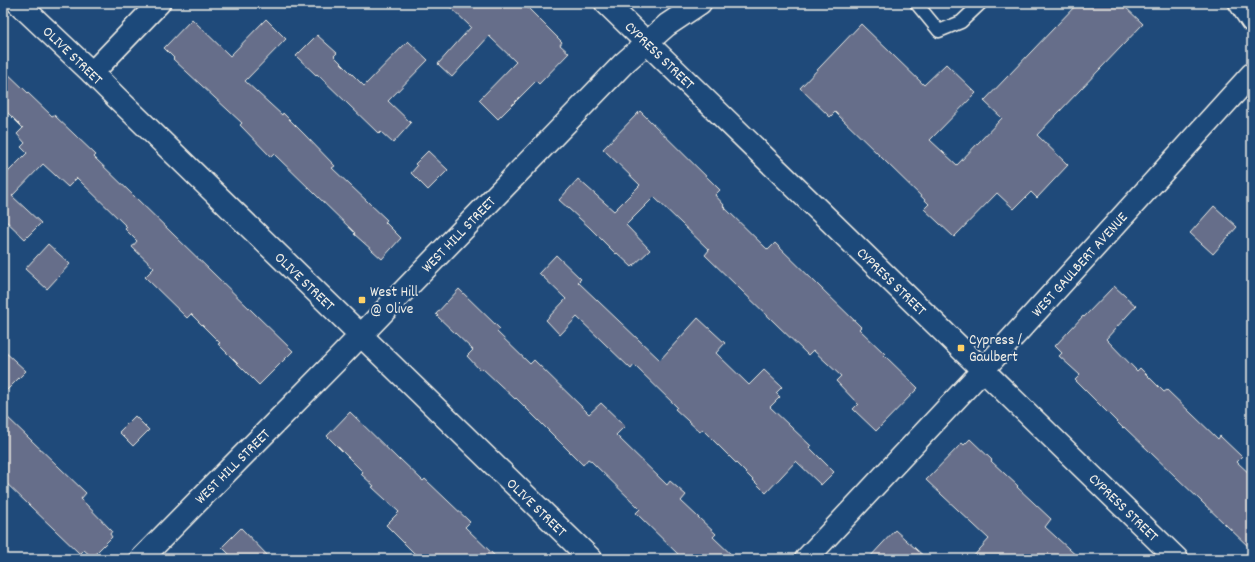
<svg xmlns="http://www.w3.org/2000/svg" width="1255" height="562" font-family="Dekko,sans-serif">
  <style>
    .building { fill: #666e8a; stroke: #f4f1e8 }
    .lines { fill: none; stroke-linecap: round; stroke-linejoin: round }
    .lane-casing { stroke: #f4f1e8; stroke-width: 15 }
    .street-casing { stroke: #f4f1e8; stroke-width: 25 }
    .lane { stroke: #1f4a7a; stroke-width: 12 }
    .street { stroke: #1f4a7a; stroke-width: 22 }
    .poi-dot { fill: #ffd166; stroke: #1f4a7a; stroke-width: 1.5 }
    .labels { text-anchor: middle; stroke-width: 4; stroke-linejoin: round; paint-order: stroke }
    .street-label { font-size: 15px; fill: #f4f1e8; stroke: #1f4a7a }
    .poi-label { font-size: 15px; fill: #f4f1e8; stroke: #1f4a7a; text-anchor: start }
  </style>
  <rect width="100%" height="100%" fill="#1f4a7a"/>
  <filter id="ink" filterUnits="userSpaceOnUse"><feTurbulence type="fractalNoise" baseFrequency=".025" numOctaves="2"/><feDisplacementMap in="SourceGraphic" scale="8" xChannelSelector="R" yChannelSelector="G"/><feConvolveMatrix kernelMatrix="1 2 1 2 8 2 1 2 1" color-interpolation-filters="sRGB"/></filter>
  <g filter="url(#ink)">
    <g class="building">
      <path d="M446,3H523L562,42L560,45L569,53L539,84L536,81L498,119L479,100L516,62L489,36L452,77L438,64L471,27Z"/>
      <path d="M1078,3H1121L1143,24L1037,135L1068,165L1037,198L1031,192L1014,209L997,193L954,237L924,209L929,204L835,112L830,117L800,88L861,24L924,85L946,64L976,93L930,140L957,165L1002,118L984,101Z"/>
      <path d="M192,19L230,56L266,19L286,39L245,81L282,115L283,113L305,135L335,166L332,168L387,220L385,222L401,238L382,259L354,234L355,233L274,154L271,157L240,125L242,123L173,59L174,58L164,48Z"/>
      <path d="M317,35L337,53L334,56L364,86L408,41L428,60L388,101L411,123L393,143L381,132L379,134L317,74L316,75L296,56Z"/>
      <path d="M3,69L52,116L54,115L96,155L94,157L293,351L259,385L218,344L220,343L191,314L187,318L145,277L154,268L132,247L137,241L125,229L127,227L77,178L68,187L43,164L12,196L41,223L25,239L3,218V177L27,153L21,147L25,143L17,134L23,128L3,108Z"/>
      <path d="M640,111L720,190L715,195L724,205L723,206L768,250L775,243L861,327L859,329L885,354L884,355L918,388L876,431L853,409L858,404L836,381L841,376L813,350L808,355L705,255L709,250L654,197L626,225L650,250L632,267L617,253L616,254L589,227L559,200L578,179L614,211L640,185L603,149Z"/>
      <path d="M428,151L448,170L428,190L411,173L417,166L415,164Z"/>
      <path d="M1214,206L1237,227L1213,254L1190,233Z"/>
      <path d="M48,244L70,264L47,289L25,269Z"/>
      <path d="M556,255L581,279L578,282L660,360L698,318L725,343L716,353L749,385L764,370L782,387L776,393L780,397L770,407L811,446L809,447L834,472L821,485L796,461L766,493L702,429L700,432L675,409L677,407L634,365L631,369L577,317L560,335L546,320L566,299L539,273Z"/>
      <path d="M1114,286L1136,306L1106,339L1137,371L1140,368L1164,392L1167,390L1218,439L1220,436L1242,457L1237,462L1252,476V550L1124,427L1123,428L1075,380L1080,375L1059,356L1062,353L1055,346L1083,316L1084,317Z"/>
      <path d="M459,289L500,329L497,332L530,364L534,360L589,414L601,403L625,426L616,435L667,485L670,481L686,495L681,501L716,534L713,537L736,559H683L636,513L640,509L591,461L588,459L583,465L516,398L515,399L482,368L480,370L467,356L473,350L437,316H438L436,314Z"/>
      <path d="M3,350L26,371L3,394Z"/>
      <path d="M350,412L399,460L400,459L423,481L425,479L470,522L465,527L498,559H420L386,525L399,512L372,487L374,486L361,474L363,472L327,436Z"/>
      <path d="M3,413L86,493L81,499L112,531L110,534L112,537L92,557L84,550L80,554L3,480Z"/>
      <path d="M135,416L149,430L133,446L119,432Z"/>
      <path d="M970,439L992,460L991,461L1018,486L1017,487L1051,519L1045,527L1080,559H971L989,539L926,480L962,443L964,445Z"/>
      <path d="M241,528L271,559H234L222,547Z"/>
      <path d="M895,530L927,559H868Z"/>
    </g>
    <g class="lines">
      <g class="lane-casing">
        <path id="lane" d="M916,3L939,31L961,22L981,3"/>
      </g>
      <g class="street-casing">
        <g id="street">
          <path d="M18,3L92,73L116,97L591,559"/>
          <path d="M606,3L1177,559"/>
          <path d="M1240,3L1252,21"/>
          <path d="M92,73L159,3"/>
          <path d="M141,559L335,362L624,63L667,25L700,3"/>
          <path d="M806,559L983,370L1252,74"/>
        </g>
      </g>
      <use href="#lane" class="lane"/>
      <use href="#street" class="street"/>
    </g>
  </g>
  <g class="poi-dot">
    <rect x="358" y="296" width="8" height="8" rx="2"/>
    <rect x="957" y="344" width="8" height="8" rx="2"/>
  </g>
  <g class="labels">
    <g class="street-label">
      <text transform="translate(73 55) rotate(44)" y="5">OLIVE STREET</text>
      <text transform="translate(660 55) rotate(44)" y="5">CYPRESS STREET</text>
      <text transform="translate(458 234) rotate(-46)" y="5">WEST HILL STREET</text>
      <text transform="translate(1079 264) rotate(-48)" y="5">WEST GAULBERT AVENUE</text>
      <text transform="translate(305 281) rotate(44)" y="5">OLIVE STREET</text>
      <text transform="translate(892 281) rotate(44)" y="5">CYPRESS STREET</text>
      <text transform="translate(232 466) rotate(-45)" y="5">WEST HILL STREET</text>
      <text transform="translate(537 507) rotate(44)" y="5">OLIVE STREET</text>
      <text transform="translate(1124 507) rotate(44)" y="5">CYPRESS STREET</text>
    </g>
    <g class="poi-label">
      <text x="370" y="296">West Hill<tspan x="370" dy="17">@ Olive</tspan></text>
      <text x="969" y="344">Cypress /<tspan x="969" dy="17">Gaulbert</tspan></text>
    </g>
  </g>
  <rect width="1255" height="562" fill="none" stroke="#1f4a7a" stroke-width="16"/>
  <rect x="8" y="8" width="1239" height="546" fill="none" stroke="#f4f1e8" stroke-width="1.5" filter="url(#ink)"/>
</svg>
